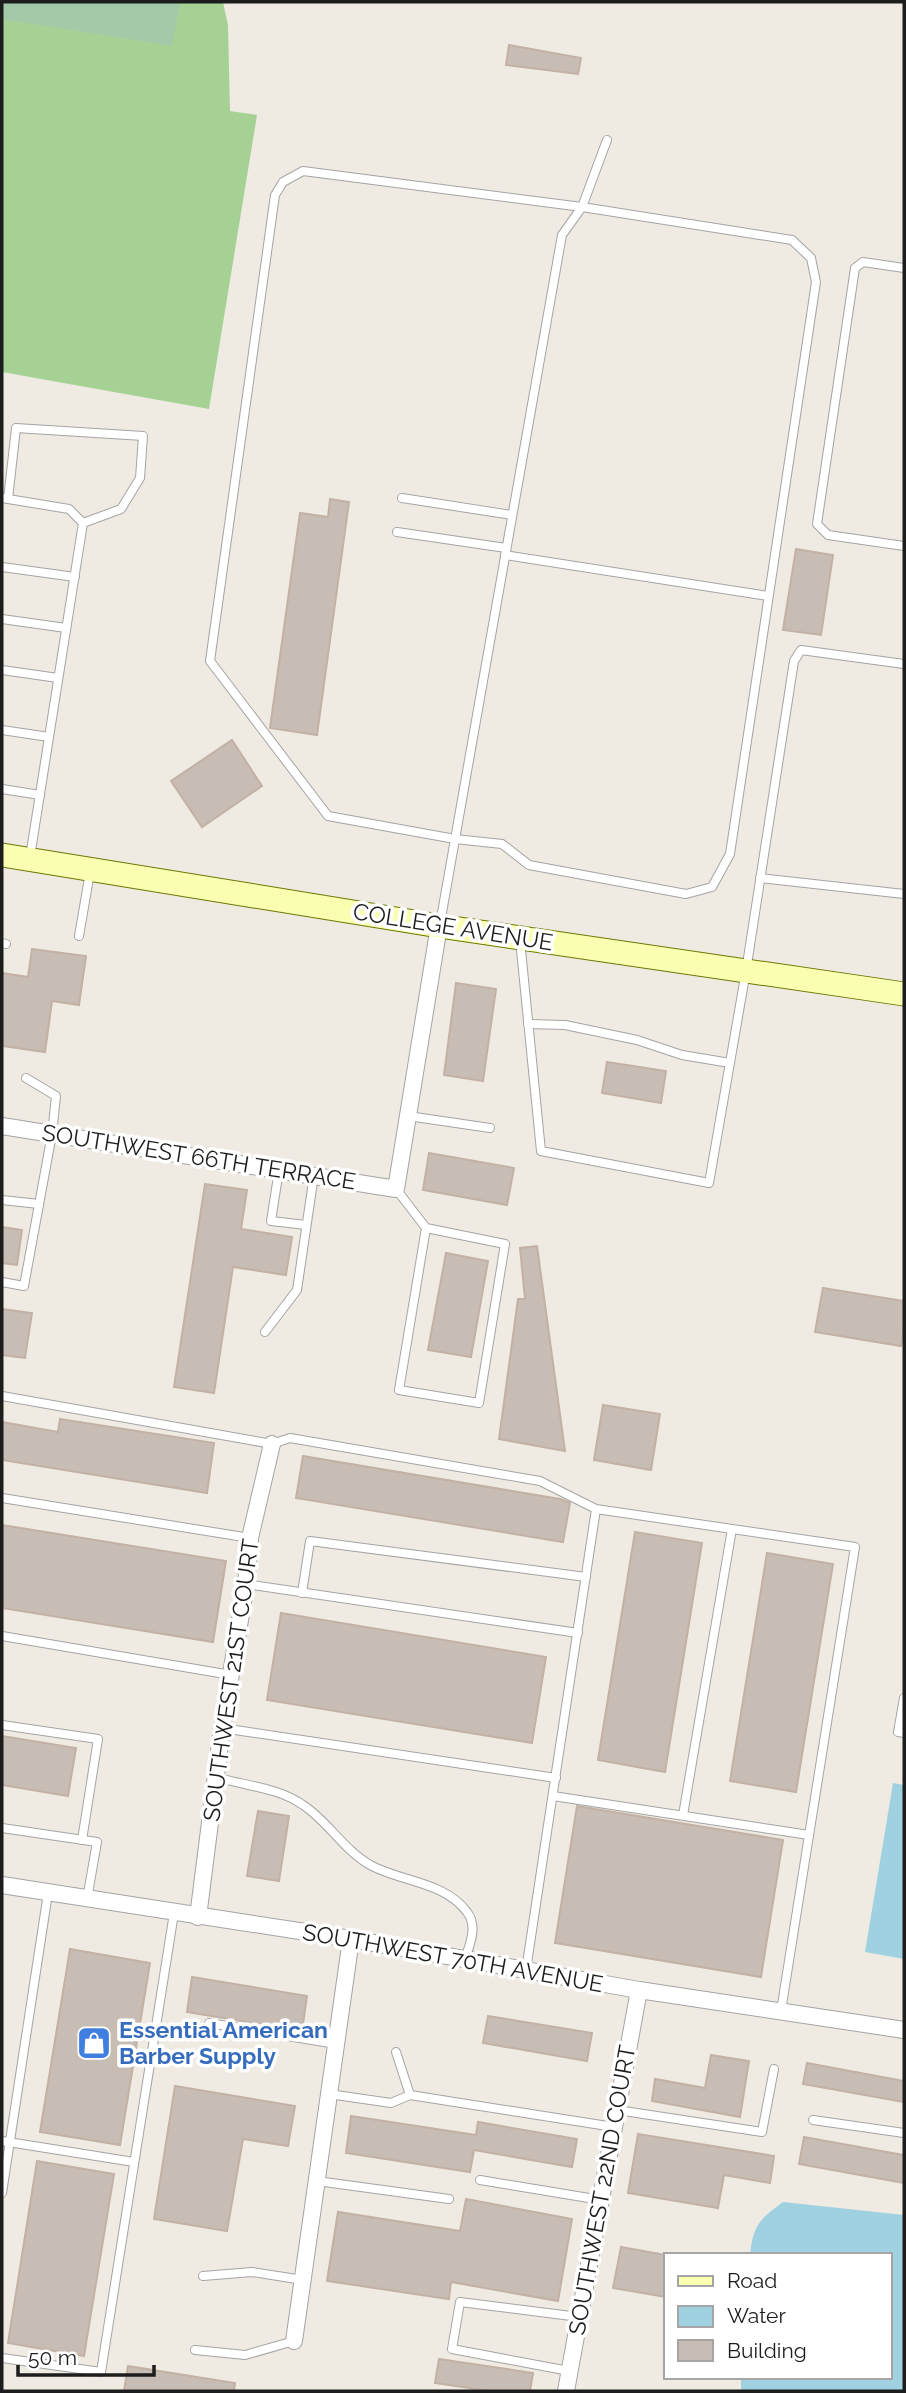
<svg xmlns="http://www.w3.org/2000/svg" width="906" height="2393" font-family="Raleway,sans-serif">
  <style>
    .forest { fill: #a5d294 }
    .cemetery { fill: #a2caa8 }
    .water { fill: #9fd1e1 }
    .building { fill: #c7bdb5; stroke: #c2b1a4; stroke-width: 2 }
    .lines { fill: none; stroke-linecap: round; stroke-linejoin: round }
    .lane-casing { stroke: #a4a4a4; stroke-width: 10 }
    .street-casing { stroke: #a4a4a4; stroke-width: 18 }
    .secondary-casing { stroke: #6a7900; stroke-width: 25 }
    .lane { stroke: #fff; stroke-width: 8 }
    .street { stroke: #fff; stroke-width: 16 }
    .secondary { stroke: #f9feb1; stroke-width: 23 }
    .labels { text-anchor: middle; stroke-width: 7; stroke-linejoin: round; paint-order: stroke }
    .street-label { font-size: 23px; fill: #1d1d1d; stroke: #fff }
    .shop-label { font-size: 23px; font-weight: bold; fill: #366cbe; stroke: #fff; text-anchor: start }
  </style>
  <rect width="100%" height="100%" fill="#efebe2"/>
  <path class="forest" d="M2,2H223L228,25L230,111L257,115L209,409L2,372Z"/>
  <path class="cemetery" d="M2,2H180L172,46L2,19Z"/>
  <g class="water">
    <path d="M893,1783L904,1785V1959L865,1952Z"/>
    <path d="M783,2202L904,2215V2391H741V2377H890V2255H750C753,2225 760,2219 783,2202Z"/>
  </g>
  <g class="building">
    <path d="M509,45L581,58L578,74L506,65Z"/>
    <path d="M330,499L349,502L317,735L270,728L300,513L328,517Z"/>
    <path d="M796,549L833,555L821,635L783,630Z"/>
    <path d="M232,740L262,786L202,827L171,781Z"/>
    <path d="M32,949L86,956L79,1005L52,1001L45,1052L2,1046V973L28,977Z"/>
    <path d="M456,983L496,989L483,1081L444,1075Z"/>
    <path d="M607,1062L666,1071L661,1103L602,1093Z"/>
    <path d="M429,1153L514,1168L507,1205L423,1190Z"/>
    <path d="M205,1184L247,1190L241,1229L292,1237L286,1275L233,1267L214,1393L174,1387Z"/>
    <path d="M2,1227L22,1230L17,1265L2,1263Z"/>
    <path d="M537,1246L565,1451L499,1439L518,1299H525L520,1248Z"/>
    <path d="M446,1253L488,1261L471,1357L428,1350Z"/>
    <path d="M823,1288L904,1301V1328L901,1346L815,1332Z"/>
    <path d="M2,1309L32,1313L25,1358L2,1355Z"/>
    <path d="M603,1405L660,1414L651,1470L594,1460Z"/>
    <path d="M60,1419L214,1443L207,1493L2,1460V1422L58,1432Z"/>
    <path d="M303,1456L560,1499L570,1503L563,1542L296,1498Z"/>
    <path d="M2,1525L226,1561L213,1642L2,1608Z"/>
    <path d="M635,1532L702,1543L665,1772L598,1760Z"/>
    <path d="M767,1553L833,1564L796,1792L730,1781Z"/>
    <path d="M281,1613L546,1657L532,1743L267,1700Z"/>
    <path d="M2,1736L76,1748L68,1796L2,1785Z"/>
    <path d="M577,1806L783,1840L761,1977L555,1943Z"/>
    <path d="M258,1811L289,1816L279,1881L247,1876Z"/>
    <path d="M70,1949L150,1963L120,2145L40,2132Z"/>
    <path d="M192,1977L307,1996L302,2031L187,2012Z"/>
    <path d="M488,2016L592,2033L587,2061L483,2043Z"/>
    <path d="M711,2055L749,2061L740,2117L652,2101L655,2079L705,2088Z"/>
    <path d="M807,2063L904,2081V2102L803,2084Z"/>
    <path d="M175,2086L295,2106L288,2146L243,2139L227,2231L154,2219Z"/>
    <path d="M351,2116L476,2135L478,2122L577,2139L572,2167L474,2150L470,2172L346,2153Z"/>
    <path d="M638,2134L774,2156L770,2183L724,2175L718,2208L628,2193Z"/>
    <path d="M804,2137L904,2155V2183L799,2164Z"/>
    <path d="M37,2161L114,2174L84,2356L8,2343Z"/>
    <path d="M466,2199L572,2219L558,2301L451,2282L449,2299L327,2281L338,2212L460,2231Z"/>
    <path d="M621,2247L666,2255V2297L613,2288Z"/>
    <path d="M439,2359L533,2373L530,2391H489L435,2383Z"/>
    <path d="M128,2366L235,2383L234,2391H124Z"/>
  </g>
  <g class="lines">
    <g class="lane-casing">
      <g id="lane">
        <path d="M303,171L582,207L792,240L811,258L816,282L730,854L712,887L686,894L529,865L502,844L455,839L328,816L210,661L275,195L283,182Z"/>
        <path d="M904,268L863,262L855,268L817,524L828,535L904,546"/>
        <path d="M2,498L69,509L83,523L30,857"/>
        <path d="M402,498L512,515"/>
        <path d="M8,499L16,428L143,436L140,478L121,509L83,523"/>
        <path d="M397,532L506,548"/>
        <path d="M505,555L768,596"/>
        <path d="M2,567L75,577"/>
        <path d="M2,619L66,628"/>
        <path d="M2,670L58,678"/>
        <path d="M2,730L49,737"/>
        <path d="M2,789L40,795"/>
        <path d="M760,878L904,894"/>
        <path d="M440,924L562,235L582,207L607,140"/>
        <path d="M79,936L90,872"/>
        <path d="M520,940L541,1151L709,1183L746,971L794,661L801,650L904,664"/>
        <path d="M2,943L6,944"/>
        <path d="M528,1024L565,1025L637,1040L682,1055L730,1063"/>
        <path d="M408,1116L490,1128"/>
        <path d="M279,1170L271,1221L306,1225"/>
        <path d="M396,1189L426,1228L505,1244L479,1403L399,1390L426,1228"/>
        <path d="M2,1200L39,1204"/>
        <path d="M2,1282L24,1286L52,1134L56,1096L26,1078"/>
        <path d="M265,1332L297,1290L314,1175"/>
        <path d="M2,1396L272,1444L290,1438L540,1481L596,1509L855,1547L781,2011"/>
        <path d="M2,1498L250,1538"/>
        <path d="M246,1584L578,1633"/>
        <path d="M302,1593L310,1541L586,1577"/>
        <path d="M2,1636L231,1675"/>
        <path d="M904,1698L898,1732L904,1733"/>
        <path d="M2,1725L98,1739L82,1840"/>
        <path d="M222,1728L556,1778"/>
        <path d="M216,1777C245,1786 277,1787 303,1805C329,1822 344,1851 372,1866C403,1882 445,1882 467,1912C478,1926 470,1944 465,1959"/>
        <path d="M553,1796L809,1835"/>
        <path d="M683,1815L732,1529"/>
        <path d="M2,1828L97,1842L87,1899"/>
        <path d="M526,1970L596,1509"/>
        <path d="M209,2023L336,2044"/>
        <path d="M396,2052L410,2095"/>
        <path d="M329,2094L391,2103L410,2095L614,2127"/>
        <path d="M617,2110L762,2132L774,2069"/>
        <path d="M813,2120L904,2133"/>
        <path d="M2,2141L134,2162"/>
        <path d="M480,2180L601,2200"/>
        <path d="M317,2181L449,2199"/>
        <path d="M2,2193L48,1893"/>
        <path d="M203,2276L252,2272L303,2280"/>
        <path d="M195,2350L245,2355L294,2341"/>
        <path d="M2,2358L101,2372L174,1913"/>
        <path d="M569,2371L452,2349L460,2302L579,2317"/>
      </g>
    </g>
    <g class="street-casing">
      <g id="street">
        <path d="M2,1126L396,1189L439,926"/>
        <path d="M2,1885L351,1939L639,1990L904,2030"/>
        <path d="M198,1917L222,1728L246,1584L250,1538L272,1444"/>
        <path d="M294,2341L351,1939"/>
        <path d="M566,2391L639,1990"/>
      </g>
    </g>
    <g class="secondary-casing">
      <path id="secondary" d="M2,855L439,926L904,994"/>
    </g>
    <use href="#lane" class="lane"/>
    <use href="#street" class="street"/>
    <use href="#secondary" class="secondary"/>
  </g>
  <defs>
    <g id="shop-square" transform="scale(1.75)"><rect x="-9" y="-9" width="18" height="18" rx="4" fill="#3f7fe0" stroke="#fff"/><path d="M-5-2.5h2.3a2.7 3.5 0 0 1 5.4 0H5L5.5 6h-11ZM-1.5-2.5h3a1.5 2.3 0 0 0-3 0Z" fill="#fff"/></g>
  </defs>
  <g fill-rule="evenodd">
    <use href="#shop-square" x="94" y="2043"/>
  </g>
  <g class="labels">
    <g class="street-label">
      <text transform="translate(453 927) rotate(9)" y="8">COLLEGE AVENUE</text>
      <text transform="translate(199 1157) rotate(9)" y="8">SOUTHWEST 66TH TERRACE</text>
      <text transform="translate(231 1680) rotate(-82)" y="8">SOUTHWEST 21ST COURT</text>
      <text transform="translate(453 1958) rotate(10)" y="8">SOUTHWEST 70TH AVENUE</text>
      <text transform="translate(602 2190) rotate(-80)" y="8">SOUTHWEST 22ND COURT</text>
    </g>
    <g class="shop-label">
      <text x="119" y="2038">Essential American<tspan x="119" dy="26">Barber Supply</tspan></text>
    </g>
  </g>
  <rect width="906" height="2393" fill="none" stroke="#1d1d1d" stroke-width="7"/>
  <rect x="664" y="2253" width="228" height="126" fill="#ffffff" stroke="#a5a5a5" stroke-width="2"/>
  <rect x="678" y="2276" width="35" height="10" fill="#f9feb1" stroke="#a5a5a5" stroke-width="2"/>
  <text x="727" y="2288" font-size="21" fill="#1d1d1d">Road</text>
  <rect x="678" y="2306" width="35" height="21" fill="#9fd1e1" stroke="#a5a5a5" stroke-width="2"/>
  <text x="727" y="2323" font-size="21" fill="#1d1d1d">Water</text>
  <rect x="678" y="2340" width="35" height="21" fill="#c7bdb5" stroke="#a5a5a5" stroke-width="2"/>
  <text x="727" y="2358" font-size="21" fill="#1d1d1d">Building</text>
  <path d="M18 2365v10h136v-10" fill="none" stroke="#1d1d1d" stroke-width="3.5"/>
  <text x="28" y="2365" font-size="21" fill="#1d1d1d" stroke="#ffffff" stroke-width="5" paint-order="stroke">50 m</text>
</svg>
